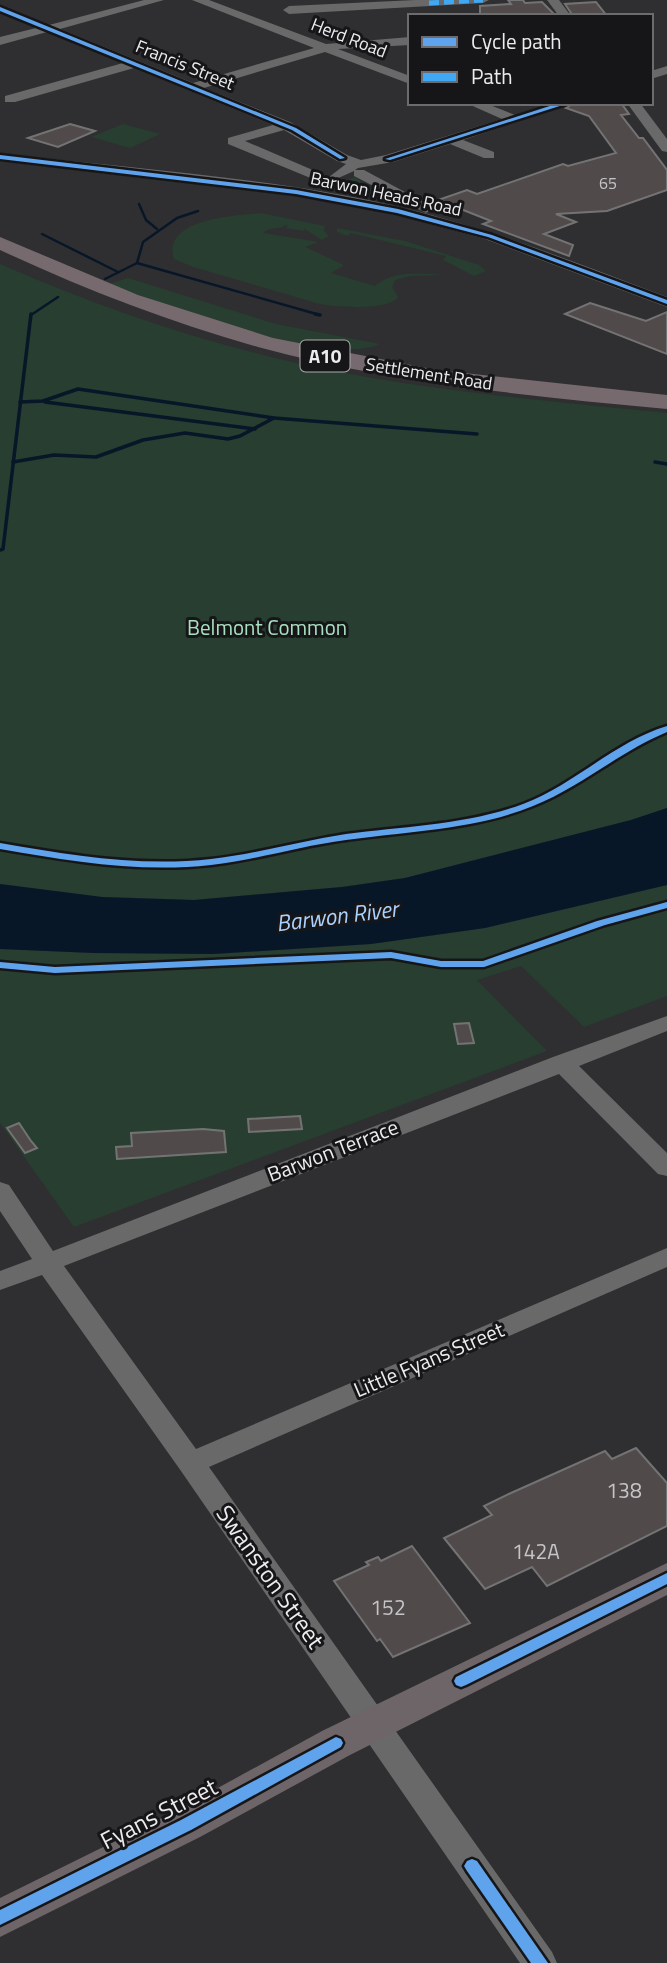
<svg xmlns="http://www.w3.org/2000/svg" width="667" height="1963" font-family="'Titillium Web',sans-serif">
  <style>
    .green { fill: #273e31 }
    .water { fill: #081728 }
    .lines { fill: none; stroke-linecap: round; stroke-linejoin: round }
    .stream-far1 { stroke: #081728; stroke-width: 2.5 }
    .stream { stroke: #081728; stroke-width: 3.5 }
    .building { fill: #514a4a; stroke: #747374; stroke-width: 2 }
    .minor { fill: #69696a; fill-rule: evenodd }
    .major { fill: #6e6569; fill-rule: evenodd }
    .highway { fill: #776a6e; fill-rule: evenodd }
    .quiet { stroke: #3fa9f5; stroke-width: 5; stroke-dasharray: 10 5; stroke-linecap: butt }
    .cycleway-casing { stroke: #161618; stroke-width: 5 }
    .cycleway { fill: #60a3ed; fill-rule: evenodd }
    .labels { text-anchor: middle; stroke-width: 6; stroke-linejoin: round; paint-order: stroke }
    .far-number-label { font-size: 16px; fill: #c5c4c6 }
    .far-street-label { font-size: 18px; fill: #ececef; stroke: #161618 }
    .shield { fill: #161618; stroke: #acacae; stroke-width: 2 }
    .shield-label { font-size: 19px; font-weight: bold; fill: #ececef }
    .park-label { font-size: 21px; fill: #a8e1c0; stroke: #161618 }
    .street-label { font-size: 21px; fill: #ececef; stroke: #161618 }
    .near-number-label { font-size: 21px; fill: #c5c4c6 }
    .water-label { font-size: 23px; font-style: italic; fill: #abd1fd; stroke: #161618 }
    .near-street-label { font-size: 24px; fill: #ececef; stroke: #161618 }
  </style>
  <rect width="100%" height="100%" fill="#2f2f31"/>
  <g class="green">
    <path d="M123,124L160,134L130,148L91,137Z"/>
    <path d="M355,177L381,196L317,188Z"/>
    <path d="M261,213L325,226L324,231L329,236L322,240L303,228L305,231L285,228L288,226L286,225C279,230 271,226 263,233L319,242L305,247L342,264L343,266L331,273L375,286C391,270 424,273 444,275L410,276L395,280L392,287L398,297C389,311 336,307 320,304L193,267L174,259C161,219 235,215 261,213Z"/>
    <path d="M337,228L405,241L479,265L486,271L474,276L443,260L446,256L351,233L347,236L337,232Z"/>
    <path d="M0,264C110,312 226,351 345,373C451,393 559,402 667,413V808L631,820L405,878L342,887L194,900L102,897L0,884Z"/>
    <path d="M128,278L276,324L380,344C326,368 166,305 109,284Z"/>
    <path d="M667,885V996L584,1027L521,966L477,980L547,1051L74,1227L0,1123V949L94,953L213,954L371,944L485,928Z"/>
  </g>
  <path class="water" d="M667,808V885L485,928L371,944L213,954L94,953L0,949V884L102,897L194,900L342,887L405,878L631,820Z"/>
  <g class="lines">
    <g class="stream-far1">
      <path d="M139,204L146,220L157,229"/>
      <path d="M42,234L118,272"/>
      <path d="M137,263L143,242L177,218L198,211"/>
      <path d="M105,279L137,263L320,315"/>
      <path d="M31,315L58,297"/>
    </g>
    <g class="stream">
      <path d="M315,314L320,315"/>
      <path d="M20,402L43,401L78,389L274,418L477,434"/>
      <path d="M45,402L255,429"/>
      <path d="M13,462L54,455L96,457L143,440L185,433L228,439L240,436L274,418"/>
      <path d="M655,462L667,464"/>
      <path d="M0,550L3,549L31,314"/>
    </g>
  </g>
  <g class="building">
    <path d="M508,0H523L525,3L542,2L556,16H480V6L511,4Z"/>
    <path d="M596,2L607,16H573L565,4Z"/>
    <path d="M574,103H621L629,114L621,115L639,138H643L667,170V190L607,211L556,214L576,222L544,234L573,245L569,256L483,224L491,221L438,200L467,190L477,194L563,164L568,166L616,153L589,116L566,108Z"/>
    <path d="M70,124L95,131L58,147L28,138Z"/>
    <path d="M590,303L646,321L667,312V354L565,314Z"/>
    <path d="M469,1023L474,1043L458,1044L454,1024Z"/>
    <path d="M300,1116L302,1129L249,1132L248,1119Z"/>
    <path d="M19,1123L31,1141L37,1148L25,1153L7,1128Z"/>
    <path d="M203,1129L224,1131L226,1152L117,1159L116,1147L132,1146L131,1133Z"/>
    <path d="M636,1448L667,1483V1526L547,1586L532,1567L485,1589L444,1538L492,1515L484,1506L511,1493L605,1451L612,1459Z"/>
    <path d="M412,1546L470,1623L393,1657L380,1639L377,1641L334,1581L369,1565L366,1562L378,1557L381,1561Z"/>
  </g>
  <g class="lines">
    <g class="minor">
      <path d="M144,0H164L60,29L193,83L314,48L192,0H209L326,44L410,37V45L338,49L410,76V84L325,52L204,88L290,122L347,155L361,160L386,155L502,119L466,103H485L515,115L552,103H572L463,140L494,152V158H484L450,144L393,162L358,168L355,170H364L431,206L433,209L426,213L354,176V171L325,184L228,144V138L273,125L134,68L15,102H5V96L123,63L47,32L0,45V37L36,28L0,13V5L49,25ZM284,130L337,161L346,164L329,177L245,141Z"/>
      <path d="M415,0H489L483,3L289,14L283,10L289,6Z"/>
      <path d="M547,0H559L571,16H559Z"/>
      <path d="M667,66V74L651,79V71Z"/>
      <path d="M627,103H640L667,139V152L662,151Z"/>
      <path d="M0,153C132,169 271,177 400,207C492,229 579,264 667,297V307L485,239L397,215L296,196L0,161Z"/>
      <path d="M667,1016V1031L579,1066L667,1153V1176L658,1174L559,1074L64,1266L196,1449L667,1248V1267L209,1467L552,1952L557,1963H520L181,1471L42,1275L0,1290V1271L32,1259L0,1211V1182L9,1185L53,1251L553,1057Z"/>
    </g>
    <path class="major" d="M667,1563V1595L350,1755L200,1837L0,1937V1898L172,1813L322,1731Z"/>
    <path class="highway" d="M0,237L138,295L273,338L437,370L667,395V409C530,396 391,383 258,347C169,322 84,289 0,250Z"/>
    <path class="quiet" d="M429,3L483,0"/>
    <g class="cycleway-casing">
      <g id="cycleway">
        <path d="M0,7L296,128L345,158L340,159L292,130L0,11Z"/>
        <path d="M559,103H569L390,160L385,159Z"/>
        <path d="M0,155L296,190L398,209L492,235L667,300V304L488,237L397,213L296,194L0,159Z"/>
        <path d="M667,726V732C619,752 581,787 533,806C474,830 408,831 346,840C300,846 256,860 211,865C140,873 69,861 0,849V843C69,855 140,867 211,859C256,854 300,841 346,834C405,826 466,825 523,804C574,785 614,742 667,726Z"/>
        <path d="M667,902V908L605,925L484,967H441L391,958L55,973L0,968V962L55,967L391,952L441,961H483L597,921Z"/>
        <path d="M667,1573V1584L466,1685L461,1687L456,1685L454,1681L456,1677Z"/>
        <path d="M336,1737L341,1739L343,1743L341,1747L191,1830L0,1925V1910L181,1820Z"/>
        <path d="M472,1859L477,1861L548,1963H531L467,1871L464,1866L467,1861Z"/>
      </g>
    </g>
    <use href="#cycleway" class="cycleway"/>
  </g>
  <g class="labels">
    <g class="far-number-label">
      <text x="608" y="189">65</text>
    </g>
    <g class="far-street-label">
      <text transform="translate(349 38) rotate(21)" y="6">Herd Road</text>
      <text transform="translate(185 65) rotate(22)" y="6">Francis Street</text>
      <text transform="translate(386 194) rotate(12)" y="6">Barwon Heads Road</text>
      <text transform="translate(429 374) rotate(9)" y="6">Settlement Road</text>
    </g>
    <rect class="shield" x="300.5" y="340.5" width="49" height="31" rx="5"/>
    <g class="shield-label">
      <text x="325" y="363">A10</text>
    </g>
    <g class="park-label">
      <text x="267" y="635">Belmont Common</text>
    </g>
    <g class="street-label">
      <text transform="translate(333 1151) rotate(-21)" y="7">Barwon Terrace</text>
      <text transform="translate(429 1360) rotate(-23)" y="7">Little Fyans Street</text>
    </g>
    <g class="near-number-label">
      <text x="624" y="1498">138</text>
      <text x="536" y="1559">142A</text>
      <text x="388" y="1615">152</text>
    </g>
    <g class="water-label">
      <text transform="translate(337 916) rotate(-7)" y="8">Barwon River</text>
    </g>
    <g class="near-street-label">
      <text transform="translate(270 1577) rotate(55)" y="8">Swanston Street</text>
      <text transform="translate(159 1814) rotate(-27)" y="8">Fyans Street</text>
    </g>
  </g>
  <rect x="408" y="14" width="245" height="91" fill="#161618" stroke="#6c6c6e" stroke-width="2"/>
  <rect x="422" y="37" width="35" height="10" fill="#60a3ed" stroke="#6c6c6e" stroke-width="2"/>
  <text x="471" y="49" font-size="21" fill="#ececef">Cycle path</text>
  <rect x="422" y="72" width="35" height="10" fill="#3fa9f5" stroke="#6c6c6e" stroke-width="2"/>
  <text x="471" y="84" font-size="21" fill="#ececef">Path</text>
</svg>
